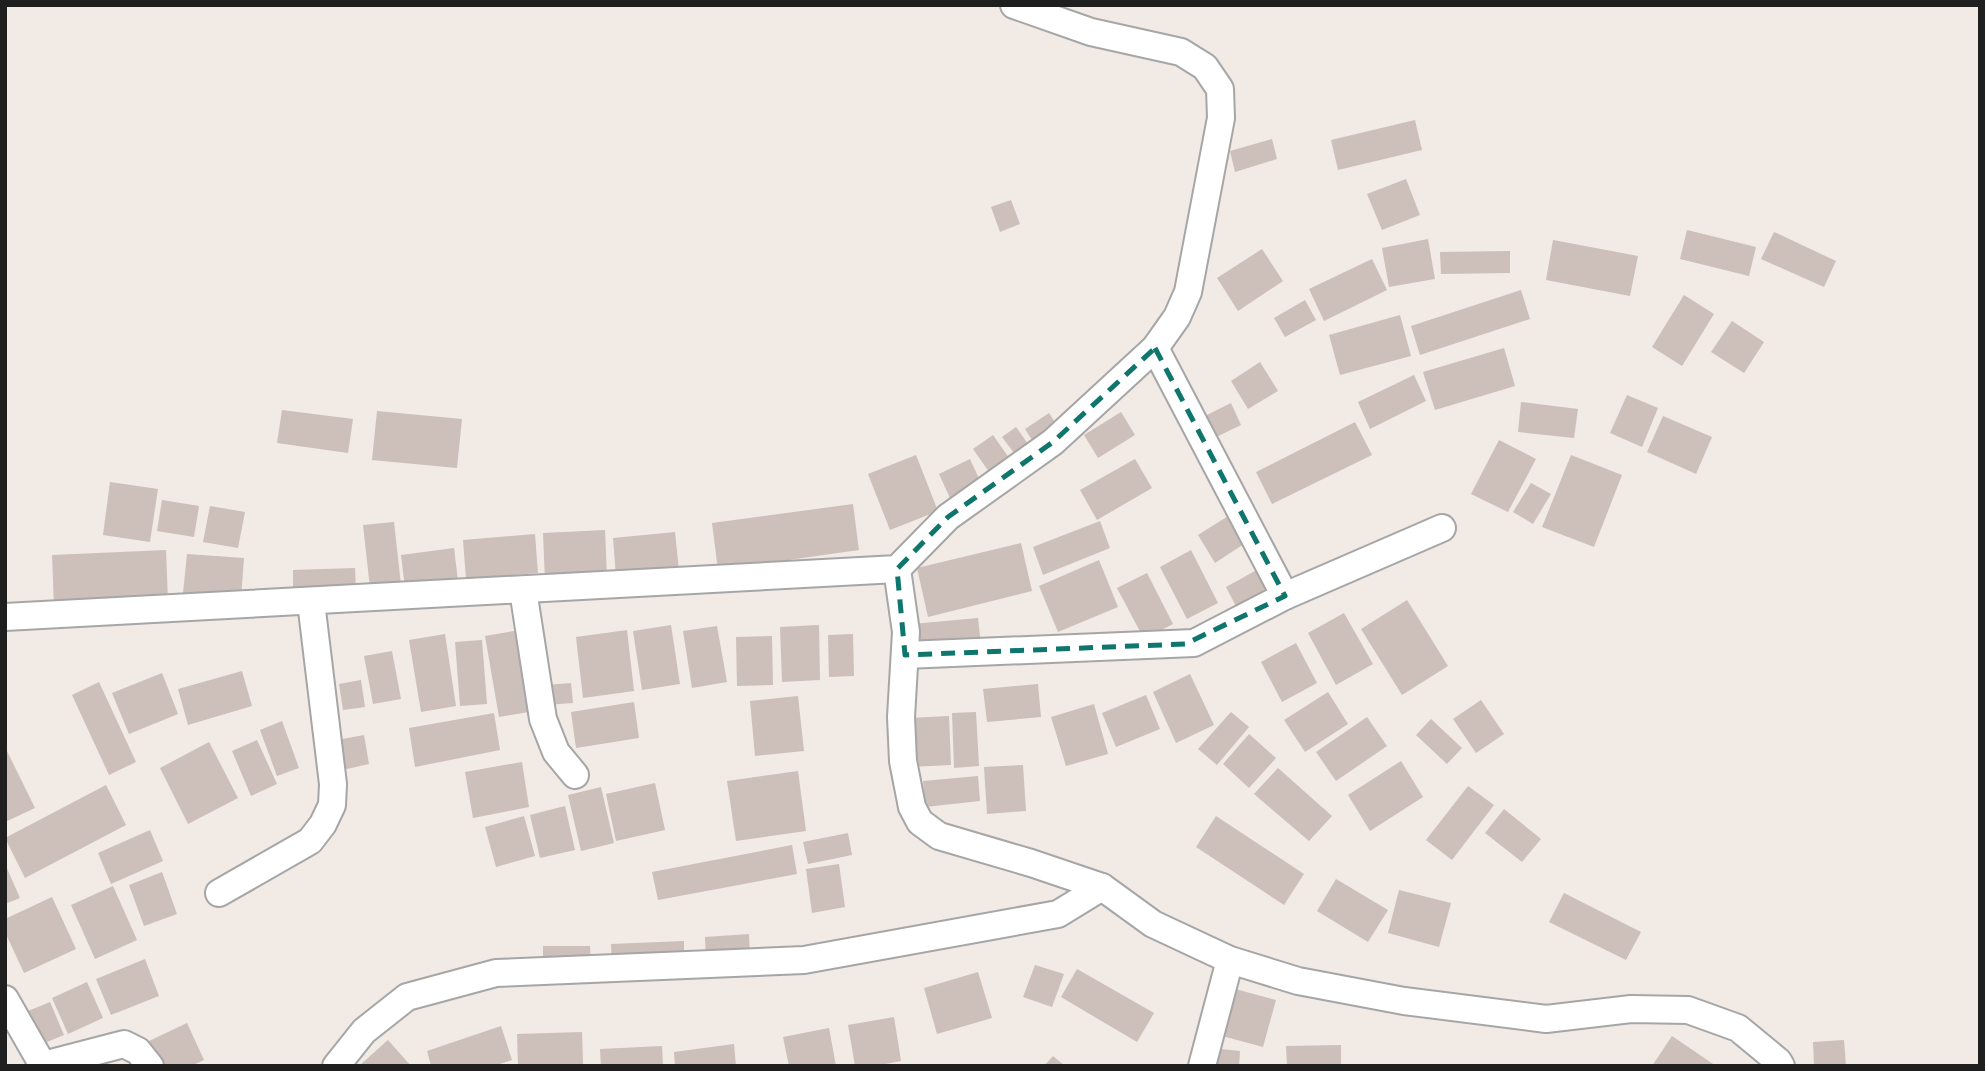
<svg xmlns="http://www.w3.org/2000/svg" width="1985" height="1071" font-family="Raleway,sans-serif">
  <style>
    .building { fill: #cdbfba }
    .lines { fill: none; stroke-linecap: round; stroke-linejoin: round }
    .minor-casing { stroke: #a6a6a6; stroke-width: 30 }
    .minor { stroke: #fff; stroke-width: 26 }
    .marked { fill: none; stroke: #0f766e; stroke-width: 5; stroke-dasharray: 14 9; stroke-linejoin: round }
  </style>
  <rect width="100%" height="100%" fill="#f1eae5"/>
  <g class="building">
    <path d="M1415,120L1422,150L1338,170L1331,140Z"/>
    <path d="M1272,139L1277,159L1235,172L1230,151Z"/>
    <path d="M1406,179L1420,215L1382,230L1367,194Z"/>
    <path d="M1011,200L1020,224L1000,232L991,207Z"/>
    <path d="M1687,230L1756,247L1749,276L1680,259Z"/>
    <path d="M1774,232L1836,261L1824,287L1761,259Z"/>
    <path d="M1428,239L1435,279L1389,287L1382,248Z"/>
    <path d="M1553,240L1638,256L1630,296L1546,280Z"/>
    <path d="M1262,249L1283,281L1238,311L1217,278Z"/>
    <path d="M1510,251V273L1441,274L1440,252Z"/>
    <path d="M1372,259L1387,290L1324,321L1309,289Z"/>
    <path d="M1521,290L1530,319L1420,355L1411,326Z"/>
    <path d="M1684,295L1714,314L1682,366L1652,347Z"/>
    <path d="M1305,300L1316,320L1285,337L1274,318Z"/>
    <path d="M1400,315L1411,356L1340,375L1329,335Z"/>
    <path d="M1732,321L1764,342L1744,373L1711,352Z"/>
    <path d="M1504,348L1515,386L1435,410L1423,372Z"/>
    <path d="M1260,362L1278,391L1248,409L1231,381Z"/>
    <path d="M1414,375L1426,401L1370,429L1358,402Z"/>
    <path d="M1627,395L1658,408L1642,447L1610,433Z"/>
    <path d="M1521,402L1578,409L1574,438L1518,432Z"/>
    <path d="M1231,403L1241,425L1212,439L1201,418Z"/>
    <path d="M282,410L353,419L348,453L277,443Z"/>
    <path d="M377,411L462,419L457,468L372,460Z"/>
    <path d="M1121,412L1135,435L1098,458L1084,435Z"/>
    <path d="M1049,413L1060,430L1036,446L1025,429Z"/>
    <path d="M1663,416L1712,437L1696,474L1647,452Z"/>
    <path d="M1355,422L1372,455L1272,504L1256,472Z"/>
    <path d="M1016,427L1033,451L1020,461L1002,437Z"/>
    <path d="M993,435L1014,465L994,479L973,449Z"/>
    <path d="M1499,440L1536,459L1508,512L1471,494Z"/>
    <path d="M916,455L938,511L890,530L868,474Z"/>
    <path d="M1571,455L1622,475L1594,547L1542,527Z"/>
    <path d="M970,459L981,483L950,498L939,474Z"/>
    <path d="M1135,459L1152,488L1097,520L1080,490Z"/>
    <path d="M110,482L158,489L150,542L103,535Z"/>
    <path d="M1531,483L1551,494L1533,524L1513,512Z"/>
    <path d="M162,500L199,506L194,537L157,531Z"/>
    <path d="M853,504L859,550L718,570L712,523Z"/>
    <path d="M210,506L245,512L238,548L203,542Z"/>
    <path d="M1233,513L1250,540L1215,563L1198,535Z"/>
    <path d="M1100,521L1110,548L1043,575L1033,547Z"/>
    <path d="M394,522L401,585L370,588L363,525Z"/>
    <path d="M605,530L607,578L545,581L543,533Z"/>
    <path d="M675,532L679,571L616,577L613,538Z"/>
    <path d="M535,534L538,573L466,579L463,540Z"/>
    <path d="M1021,543L1032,591L928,617L917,568Z"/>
    <path d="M454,548L458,581L405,588L401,555Z"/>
    <path d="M166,550L168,601L54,606L52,555Z"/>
    <path d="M1191,550L1218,603L1187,619L1160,567Z"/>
    <path d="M187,554L244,558L241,598L183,593Z"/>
    <path d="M1099,560L1118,607L1058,632L1039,586Z"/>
    <path d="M1264,566L1277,589L1238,610L1226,587Z"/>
    <path d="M355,568L356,592L293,594V570Z"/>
    <path d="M1147,573L1173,624L1144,639L1117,588Z"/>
    <path d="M1407,600L1448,666L1402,695L1361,629Z"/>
    <path d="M1344,613L1373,664L1336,685L1308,633Z"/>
    <path d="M978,618L981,645L914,652L912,624Z"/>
    <path d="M671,625L680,684L642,690L633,631Z"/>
    <path d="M819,625L820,680L782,682L780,627Z"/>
    <path d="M717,626L727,682L692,688L683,631Z"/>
    <path d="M526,629L540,710L499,717L485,636Z"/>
    <path d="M627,630L634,691L583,698L576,637Z"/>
    <path d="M445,634L456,706L421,712L409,640Z"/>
    <path d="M853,634L854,676L829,677L828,635Z"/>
    <path d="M772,636L773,685L737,686L736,637Z"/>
    <path d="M482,640L487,704L460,706L455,642Z"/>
    <path d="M1296,643L1317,683L1282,702L1261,662Z"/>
    <path d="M392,651L401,699L373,704L364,656Z"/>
    <path d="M242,671L252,706L188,725L178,689Z"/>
    <path d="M162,673L178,714L129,734L112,693Z"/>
    <path d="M1190,674L1214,725L1176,743L1153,692Z"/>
    <path d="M361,680L365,707L343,710L339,684Z"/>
    <path d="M99,682L136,762L109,775L72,695Z"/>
    <path d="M571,683L573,703L546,705L545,685Z"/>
    <path d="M1038,684L1041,717L987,722L983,689Z"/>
    <path d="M1328,692L1348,724L1305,752L1284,720Z"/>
    <path d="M1146,695L1160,729L1116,747L1102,713Z"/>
    <path d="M798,696L804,751L755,756L750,701Z"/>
    <path d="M1481,700L1504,734L1476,753L1453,719Z"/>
    <path d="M634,702L639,738L576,748L571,712Z"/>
    <path d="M1094,704L1108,754L1066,766L1051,717Z"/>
    <path d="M976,712L979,766L954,768L952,713Z"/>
    <path d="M1231,712L1249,727L1217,765L1198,749Z"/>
    <path d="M494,713L500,750L415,767L409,728Z"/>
    <path d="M949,716L951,765L910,767L909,718Z"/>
    <path d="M1367,717L1387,746L1336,781L1316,752Z"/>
    <path d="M1431,719L1462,748L1447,764L1416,735Z"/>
    <path d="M282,721L299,768L277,776L260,730Z"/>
    <path d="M1249,734L1276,758L1249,788L1223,764Z"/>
    <path d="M364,735L369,764L338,771L332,741Z"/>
    <path d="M257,740L277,784L251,796L232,751Z"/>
    <path d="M209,742L238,798L188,824L160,768Z"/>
    <path d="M5,747L35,808L5,822Z"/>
    <path d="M1401,761L1423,797L1370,831L1348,795Z"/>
    <path d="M522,762L529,807L473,818L465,772Z"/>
    <path d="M1023,765L1026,811L987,814L984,767Z"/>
    <path d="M1278,768L1332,816L1309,841L1254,794Z"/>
    <path d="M798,771L806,831L736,841L727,781Z"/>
    <path d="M978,776L980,801L925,807L923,781Z"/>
    <path d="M655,783L665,830L616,841L606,794Z"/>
    <path d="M106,785L126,825L25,878L5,838Z"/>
    <path d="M1468,786L1494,805L1452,860L1426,840Z"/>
    <path d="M601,787L614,843L581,851L568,795Z"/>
    <path d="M565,806L575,850L540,858L530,815Z"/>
    <path d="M1504,809L1541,839L1522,862L1485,833Z"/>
    <path d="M524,816L535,856L496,867L485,827Z"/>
    <path d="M1216,816L1304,874L1284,905L1196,847Z"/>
    <path d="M150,830L163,861L111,884L98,853Z"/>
    <path d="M848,833L852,855L808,864L803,842Z"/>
    <path d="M792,845L797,874L658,900L652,872Z"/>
    <path d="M5,864L20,898L5,904Z"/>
    <path d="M839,864L845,907L812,913L806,869Z"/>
    <path d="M162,872L177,914L144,926L129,885Z"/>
    <path d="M1336,879L1388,910L1368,942L1317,911Z"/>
    <path d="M113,886L137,940L95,959L71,905Z"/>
    <path d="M1399,890L1451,903L1439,947L1388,933Z"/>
    <path d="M1564,893L1641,932L1626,960L1549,922Z"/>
    <path d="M52,897L76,949L24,973L5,932V919Z"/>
    <path d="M749,934L750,958L706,961L705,937Z"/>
    <path d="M684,941V964L612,967L611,944Z"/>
    <path d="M543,946H590L591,967H543Z"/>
    <path d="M145,959L159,996L111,1015L96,979Z"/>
    <path d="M1035,965L1064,974L1052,1007L1023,997Z"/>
    <path d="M1077,969L1154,1013L1137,1042L1061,997Z"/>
    <path d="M978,972L992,1018L937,1034L924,988Z"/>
    <path d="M87,982L103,1018L68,1034L52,998Z"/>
    <path d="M1228,987L1276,1000L1263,1047L1215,1034Z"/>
    <path d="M50,1002L64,1035L42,1044L28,1011Z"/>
    <path d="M894,1017L901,1061L875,1066H855L848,1025Z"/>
    <path d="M187,1023L204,1060L191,1066H159L147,1042Z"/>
    <path d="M501,1026L512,1060L493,1066H431L427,1051Z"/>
    <path d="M829,1028L836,1066H789L783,1037Z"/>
    <path d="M582,1032L583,1064L518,1066L517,1034Z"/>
    <path d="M1672,1036L1716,1066H1652Z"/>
    <path d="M388,1040L411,1066H359Z"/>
    <path d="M1844,1040L1846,1066H1814L1813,1042Z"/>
    <path d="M734,1044L736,1066H675L674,1052Z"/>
    <path d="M1341,1045V1066H1287L1286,1046Z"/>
    <path d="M662,1046L663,1066H601L600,1049Z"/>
    <path d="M1211,1048L1240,1051L1239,1066H1210Z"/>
    <path d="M1053,1056L1065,1066H1044Z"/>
  </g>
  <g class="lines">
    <g class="minor-casing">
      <g id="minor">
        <path d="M1155,348L1285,596"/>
        <path d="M897,569L906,632L901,717L903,761L912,807L920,822L939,836L1031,863L1102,887L1153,924L1230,960L1298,981L1404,1001L1546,1019L1631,1009L1688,1010L1738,1028L1778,1061L1781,1066"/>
        <path d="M523,590L543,719L556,752L575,775"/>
        <path d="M5,617L897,569L948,517L1053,442L1155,348L1177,317L1188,292L1221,118L1220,89L1205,67L1181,52L1091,32L1014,5"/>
        <path d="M905,655L1194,643L1285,596L1442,528"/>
        <path d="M219,893L310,841L323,824L332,805L333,784L311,602"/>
        <path d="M5,999L41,1062L47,1064L124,1044L138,1051L150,1066"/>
        <path d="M336,1066L364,1031L407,997L496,973L804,960L1058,914L1102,887"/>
        <path d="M1202,1066L1230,960"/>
      </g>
    </g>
    <use href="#minor" class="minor"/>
  </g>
  <path class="marked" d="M1155,348L1285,596L1185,644L905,655L897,569L948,517L1053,442Z"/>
  <rect width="1985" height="1071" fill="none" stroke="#1f1f1f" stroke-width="14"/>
</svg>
